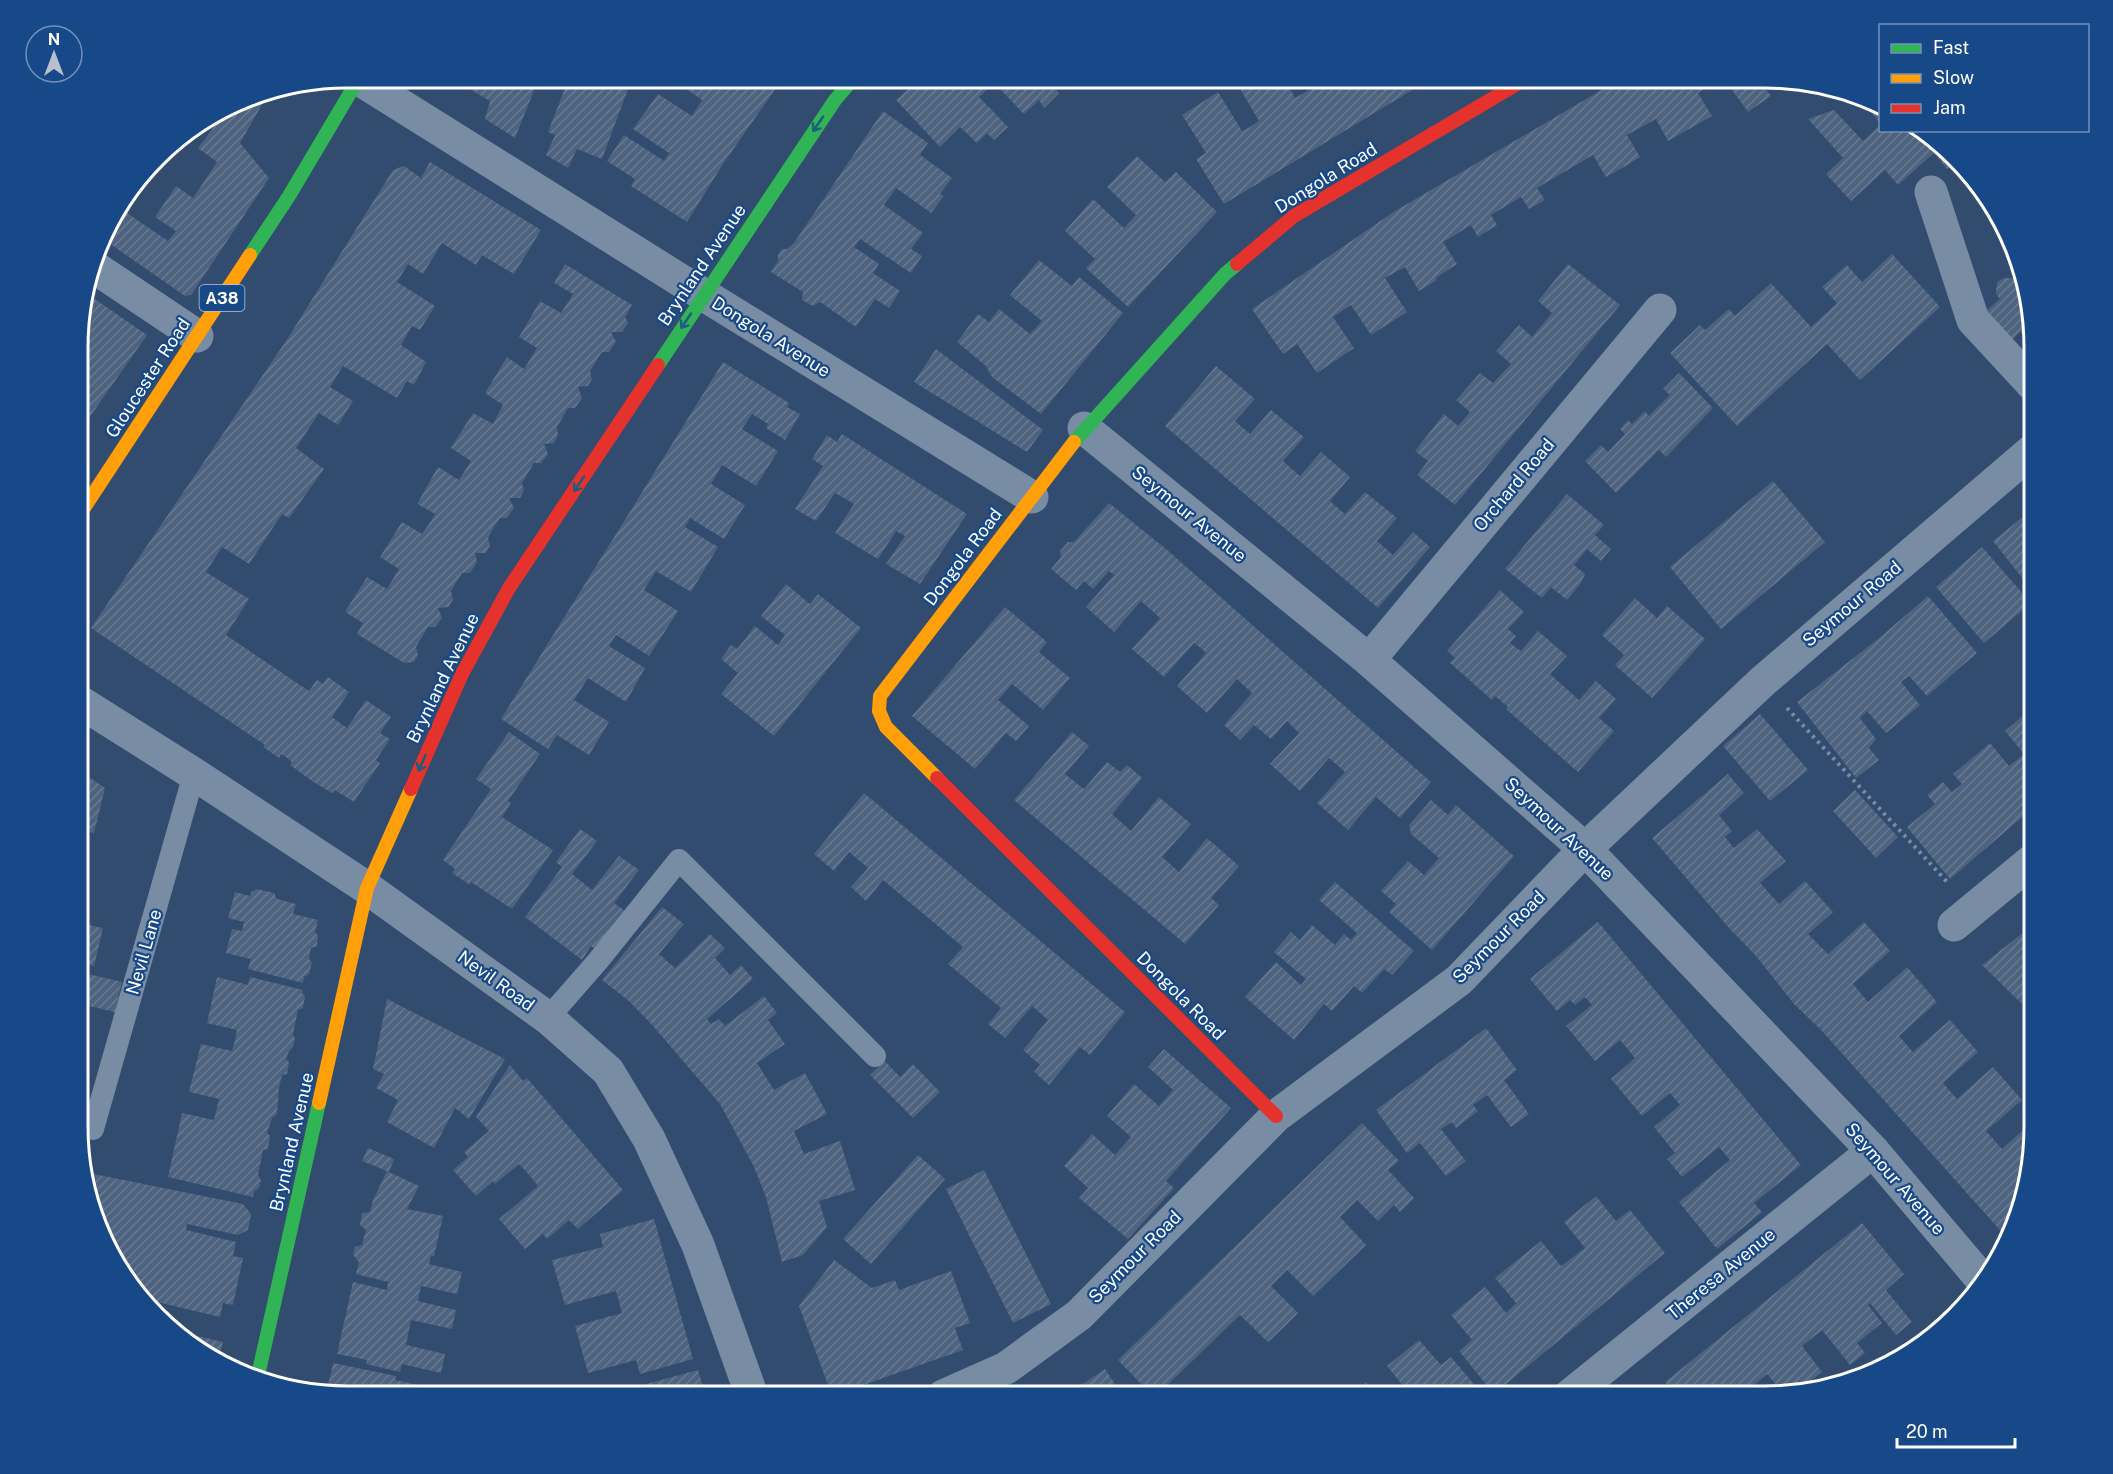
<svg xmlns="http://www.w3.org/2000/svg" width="2113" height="1474" font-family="'Public Sans',sans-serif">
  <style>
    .building { fill: url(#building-hatch) }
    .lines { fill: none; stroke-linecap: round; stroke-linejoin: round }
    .path { stroke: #788ca4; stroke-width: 4; stroke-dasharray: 3 4.5; stroke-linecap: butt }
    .lane { stroke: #788ca4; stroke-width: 22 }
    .street { stroke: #788ca4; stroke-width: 33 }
    .fast { stroke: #30b455; stroke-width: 14 }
    .slow { stroke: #ff9f0a; stroke-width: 14 }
    .jam { stroke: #e5322d; stroke-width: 14 }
    .oneway { stroke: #1c5e7e }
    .labels { text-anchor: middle; stroke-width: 4.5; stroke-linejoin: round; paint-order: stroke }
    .shield { fill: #174888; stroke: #b9c8db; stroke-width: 1.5 }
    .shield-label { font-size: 16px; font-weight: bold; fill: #fff }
    .street-label { font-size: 18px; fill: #fff; stroke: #174888 }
    .rim { fill: none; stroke: #fff; stroke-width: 3 }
  </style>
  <defs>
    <pattern id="building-hatch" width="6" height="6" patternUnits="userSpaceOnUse" patternTransform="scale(1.5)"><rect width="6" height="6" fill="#4e637f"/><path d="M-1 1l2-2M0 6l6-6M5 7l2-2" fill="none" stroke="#697a92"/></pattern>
  </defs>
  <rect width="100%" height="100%" fill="#314c6e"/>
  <g class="building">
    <path d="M451,78H539L515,138L485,119L490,101Z"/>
    <path d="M569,78H632L602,159L577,149L568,168L546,155L555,135L548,132Z"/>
    <path d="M671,78H783L723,164L687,222L631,186L635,179L607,161L624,135L664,161L669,153L633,129L658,94L692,116L702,100Z"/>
    <path d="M920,78H1045L1059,93L1044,108L1039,100L1024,114L994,83L979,97L1008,127L994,140L987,133L977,143L960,127L940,147L896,100Z"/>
    <path d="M1242,78H1284L1295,98L1314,87L1308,78H1432L1224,204L1196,159L1206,153L1182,115L1218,92L1242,131L1250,127L1259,121L1236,82Z"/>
    <path d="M1622,78L1709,79L1712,84L1698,93L1712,116L1668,141L1656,119L1627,135L1640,157L1624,167L1606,177L1593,155L1537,188L1545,200L1529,209L1521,197L1491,215L1497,225L1478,237L1471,225L1455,235L1443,242L1457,264L1436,278L1437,280L1419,291L1405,267L1385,278L1407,312L1371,335L1351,305L1333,317L1354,348L1317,373L1297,344L1283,354L1252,309L1395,211Z"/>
    <path d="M1724,79H1758L1771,96L1748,112Z"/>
    <path d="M268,94L240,143L269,178L191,295L185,296L103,239L106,228L121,209L168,241L176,231L155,217L176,186L193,198L217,162L198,148L221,118L218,115L245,98Z"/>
    <path d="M1863,98L1880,108V123L1860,100Z"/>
    <path d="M1834,110L1863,141L1880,125V130H1923L1929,134L1954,162L1947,169L1934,153L1898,185L1885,170L1851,201L1826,174L1843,158L1808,119Z"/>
    <path d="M883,111L928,143L920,155L952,178L940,194L944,196L931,213L896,188L884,205L923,233L911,249L922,256L911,273L860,239L854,247L879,264L873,273L900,291L889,308L875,299L856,327L820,302L813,306L802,300L803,292L771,272L778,261V255L782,249H787L794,243Z"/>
    <path d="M1137,156L1165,182L1176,172L1217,212L1128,307L1086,268L1095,259L1065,231L1093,199L1124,228L1136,215L1107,187Z"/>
    <path d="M430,162L541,230L514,274L482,255L476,265L442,243L423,274L408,264L397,282L435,306L420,330L412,326L401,345L426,362L414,385L407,381L397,398L343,366L330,387L353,401L338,425L319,413L296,448L324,469L289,518L282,514L249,564L222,547L206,572L249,599L226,635L309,691L317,680L323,684L328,677L349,692L332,717L347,728L366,700L391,717L380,733L390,739L376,760L380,763L354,802L335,790L332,793L312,781L290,765L292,762L286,757L281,754L279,758L263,747L265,745L91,628L286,341L393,170L404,166L421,178Z"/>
    <path d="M1892,254L1940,307L1860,380L1827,344L1737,426L1670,353L1700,325L1705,330L1729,309L1735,316L1771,283L1811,327L1837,303L1822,287L1847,265L1862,282Z"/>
    <path d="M1039,260L1072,286L1079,277L1123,313L1041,414L992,377L986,366L957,342L978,314L989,322L999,309L1030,334L1042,321L1010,295Z"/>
    <path d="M565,264L632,305L625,317L628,323L622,332H611L616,342L609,352H602L590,371L592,379L588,386L578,387L582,398L575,408H568L557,427L558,435L554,443L544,444L548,454L541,463H534L522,483L524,490L520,498H509L514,508L507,518H500L494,527L488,538L490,545L486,553H475L477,562L470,573H462L451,591L453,599L449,607L438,608L442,618L435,627H428L416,647L418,655L414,662L404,663L357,634L363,623L345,612L367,577L387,589L399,569L380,557L402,522L422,534L429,524L435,514L417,504L438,467L459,480L471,461L451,448L473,413L493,424L503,405L485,393L507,357L524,369L537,348L519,337L540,301L561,313L573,294L554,283Z"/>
    <path d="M1568,264L1620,305L1455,505L1417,475L1428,461L1415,451L1444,414L1458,426L1470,412L1456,400L1480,373L1493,383L1511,364L1496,351L1519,325L1532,337L1552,313L1538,301Z"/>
    <path d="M2004,278H2015L2020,284L2034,331V337L2028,342L2020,332L2012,340L1986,311L2000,299L1996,294L1997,282Z"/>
    <path d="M86,293L147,335L80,431V325L87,329L92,321L80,313Z"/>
    <path d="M936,349L1043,430L1027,452L914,382Z"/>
    <path d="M723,362L789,403L787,407L800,414L785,440L766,428L768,424L752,414L742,429L778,451L756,486L722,465L711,484L745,505L724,539L690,518L685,527L718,547L691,592L656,571L644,590L678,611L649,656L616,635L609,646L645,668L626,702L588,678L574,700L609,722L589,755L557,735L548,749L501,719Z"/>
    <path d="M1216,366L1255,399L1235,421L1250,434L1271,410L1304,437L1283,461L1292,469L1300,476L1321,452L1350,477L1330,501L1340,510L1345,514L1365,492L1397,518L1377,541L1393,555L1413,532L1430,547L1378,608L1165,426Z"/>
    <path d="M1679,373L1713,408L1666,457L1659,450L1616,493L1585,461L1601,445L1608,452L1625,434L1620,429L1628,420L1632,424L1645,411L1649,416L1670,395L1663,389Z"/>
    <path d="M842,434L967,514L920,584L886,564L905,536L896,531L878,559L835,533L854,504L844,498L835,493L816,521L795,509L823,466L812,459L827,435L837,442Z"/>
    <path d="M1773,481L1825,542L1721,629L1670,567Z"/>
    <path d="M1567,494L1604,525L1595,535L1611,549L1601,561L1587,549L1574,565L1585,574L1581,583L1567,600L1551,587L1542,598L1505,569Z"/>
    <path d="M1109,503L1166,549L1431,782L1400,818L1376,797L1348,830L1317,803L1345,772L1329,758L1300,791L1270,764L1299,733L1287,721L1271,739L1254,725L1240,740L1224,725L1252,693L1237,679L1207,713L1177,686L1206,653L1202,649L1194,643L1164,677L1132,649L1160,618L1141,601L1114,632L1086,607L1114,575L1109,571L1093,589L1084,581L1076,590L1051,569L1061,557L1060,551L1068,542H1074Z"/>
    <path d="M2034,508V593L1993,541Z"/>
    <path d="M1982,547L2031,603L1984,643L1936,587Z"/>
    <path d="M786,584L810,604L818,594L861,628L774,736L721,694L738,673L721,659L731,645L737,649L755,626L778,645L785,635L761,616Z"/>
    <path d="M1500,590L1524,612L1508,629L1516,636L1510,643L1521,651L1538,631L1567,656L1550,674L1579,700L1596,681L1616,699L1599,718L1614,731L1578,772L1506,709L1508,707L1495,696L1492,700L1450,663L1455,658L1447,651Z"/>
    <path d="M1928,596L1977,653L1927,696L1909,676L1901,682L1920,705L1886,733L1867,711L1860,718L1876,739L1869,748L1879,760L1856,778L1797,702L1878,639Z"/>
    <path d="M1635,598L1657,618L1667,606L1705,639L1652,698L1615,665L1624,655L1602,635Z"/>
    <path d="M1005,607L1047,642L1039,652L1070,678L1043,710L1012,684L998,700L1029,726L1016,741L1006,733L975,769L912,716Z"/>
    <path d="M2034,706V807L1950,879L1907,827L1935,804L1927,795L1943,782L1952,792L1962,784L1953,774L1990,743L2009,766L2024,754L2005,731Z"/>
    <path d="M1760,714L1808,770L1770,801L1723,746Z"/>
    <path d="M509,732L540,754L508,801L511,803L502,817L553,850L512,909L471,882L470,885L452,873L455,869L443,860L491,789L476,779Z"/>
    <path d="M1072,732L1089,746L1065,774L1084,789L1107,762L1120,772L1127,765L1142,778L1112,814L1131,831L1159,797L1191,824L1162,857L1179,872L1207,838L1239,866L1211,898L1219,905L1185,944L1014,800Z"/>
    <path d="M80,771L105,788L94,833L80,829Z"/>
    <path d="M1728,774L1744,793L1719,815L1732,831L1725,837L1734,848L1757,829L1786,861L1760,883L1769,893L1779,904L1805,881L1833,912L1808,934L1828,954L1864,922L1874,933L1890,951L1853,984L1868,1002L1907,967L1937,1002L1899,1036L1913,1052L1950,1020L1978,1052L1943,1083L1957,1099L1993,1067L2022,1100L1986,1131L2002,1149L2034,1120V1143L2021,1213L2007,1238L1822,1031L1794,1004L1756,956L1729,928L1652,838Z"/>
    <path d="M1855,790L1898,837L1876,858L1833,811Z"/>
    <path d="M864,793L1125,1012L1090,1055L1080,1047L1049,1085L1034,1072L1040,1065L1023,1050L1048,1020L1032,1006L1005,1038L988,1024L1001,1008L948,964L963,947L883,880L866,901L851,887L868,868L849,852L834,871L814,854Z"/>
    <path d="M1431,800L1448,815L1456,805L1514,856L1432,950L1389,912L1396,904L1381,891L1408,861L1424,875L1439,858L1411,834L1409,825Z"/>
    <path d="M580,829L597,841L572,874L592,890L619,856L639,870L614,903L625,911L596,950L591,946L582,960L525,917L562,867L556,862Z"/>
    <path d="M1335,882L1414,951L1392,975L1384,969L1362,993L1354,986L1332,1011L1324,1004L1294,1040L1245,997L1276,962L1301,985L1306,979L1274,952L1291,932L1300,940L1312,925L1335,945L1344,934L1351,940L1357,933L1319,900Z"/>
    <path d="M257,889L274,893L277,899L296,904L293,914L318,920L315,932L318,936L317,946L311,948L309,959L312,962L309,974L304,977L303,983L248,969L251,959L226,953L232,929L242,931L244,922L228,918L235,892L250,896L251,892Z"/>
    <path d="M662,907L684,924L659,954L675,968L710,934L725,948L715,958L730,975L741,965L753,979L707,1019L711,1024L719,1019L725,1026L764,996L777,1013L768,1020L785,1044L757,1063L774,1090L805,1073L827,1114L794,1131L804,1154L840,1141L855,1190L819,1201L827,1227L803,1255L782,1262L766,1197L753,1165L720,1104L653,1026L629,1001L602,980Z"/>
    <path d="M1598,922L1801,1165L1754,1203L1762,1212L1717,1249L1679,1202L1730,1160L1719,1147L1682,1177L1667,1159L1675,1153L1654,1127L1680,1105L1670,1093L1642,1116L1611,1079L1635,1058L1620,1040L1595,1061L1566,1026L1592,1005L1585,997L1575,1005L1570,1000L1557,1011L1530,979Z"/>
    <path d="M80,923L103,928L94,966L80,963Z"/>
    <path d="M2034,924V992L2021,1003L1982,965Z"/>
    <path d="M80,972L122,982L115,1012L89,1006L81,1039Z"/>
    <path d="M217,977L248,985L250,977L303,990L302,993L305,996L303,1008L298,1010L293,1034L295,1039L293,1047L289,1051L286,1059L289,1062L287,1074L282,1075L279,1088L277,1114L272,1118L267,1133L270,1136L268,1149L263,1150L258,1175L261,1180L259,1188L254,1191L253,1197L168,1177L182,1113L214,1120L219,1099L189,1092L201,1044L232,1051L234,1044L237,1030L207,1023Z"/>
    <path d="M387,999L505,1059L469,1119L455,1108L434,1148L387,1122L398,1100L376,1088L384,1074L373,1069Z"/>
    <path d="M1486,1028L1517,1070L1504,1080L1529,1114L1511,1127L1487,1095L1473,1105L1478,1111L1456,1128L1452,1122L1441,1129L1466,1161L1446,1176L1420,1143L1407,1153L1376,1110Z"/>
    <path d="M1164,1049L1231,1108L1166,1181L1174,1188L1128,1239L1079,1198L1088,1188L1064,1166L1092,1134L1115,1155L1131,1137L1107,1116L1134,1084L1159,1106L1173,1090L1148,1067Z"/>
    <path d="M885,1061L900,1077L913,1064L940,1092L913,1118L870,1075Z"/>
    <path d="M510,1065L523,1081L527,1078L623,1190L578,1229L569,1220L547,1239L543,1234L525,1249L499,1219L538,1186L530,1176L519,1164L495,1184L493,1181L476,1196L453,1170L468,1157L464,1152L489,1131L476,1117Z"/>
    <path d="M1362,1123L1399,1161L1388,1170L1414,1198L1400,1212L1394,1205L1378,1221L1357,1200L1340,1217L1366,1245L1313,1296L1287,1270L1271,1286L1298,1313L1283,1328L1268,1342L1240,1315L1156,1396H1153L1118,1360Z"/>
    <path d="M368,1148L394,1159L389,1172L419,1186L407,1209L443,1216L434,1256H431L429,1264L462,1272L457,1294L421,1286L418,1301L456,1310L452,1329L411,1320L406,1345L445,1354L441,1373L402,1364L400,1372L366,1364L367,1360L337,1354L353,1282L387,1290L388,1282L356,1274L359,1262L353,1255L355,1247L362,1245L366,1230L360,1225L362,1213L370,1212L373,1200L387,1171L362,1161Z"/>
    <path d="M918,1155L945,1179L871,1264L843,1239Z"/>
    <path d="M984,1170L1051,1304L1013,1323L946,1189Z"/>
    <path d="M84,1172L243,1204L251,1214L248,1230L238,1235L187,1224L186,1230L236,1242L233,1256L243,1258L233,1305L223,1303L220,1317L149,1300L114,1261Z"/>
    <path d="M1596,1196L1616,1221L1630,1210L1665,1253L1494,1394L1459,1351L1472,1340L1451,1315L1485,1287L1506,1313L1516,1303L1495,1278L1541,1241L1561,1266L1585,1248L1564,1222Z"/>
    <path d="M654,1219L693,1359L640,1374L636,1360L588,1373L575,1326L622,1313L616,1291L565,1305L552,1260L603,1247L600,1234Z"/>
    <path d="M1862,1223L1904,1274L1886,1290L1912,1322L1896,1335L1870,1303L1868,1305L1882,1323L1857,1343L1865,1353L1850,1365L1822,1330L1802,1346L1822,1372L1803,1387L1782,1392L1767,1374L1748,1390L1753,1396H1677L1665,1382Z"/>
    <path d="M834,1260L872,1288L895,1280L899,1290L951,1271L970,1323L955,1328L963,1350L832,1396L799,1306Z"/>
    <path d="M176,1331L223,1342L219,1359L184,1340Z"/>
    <path d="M1419,1340L1441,1365L1451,1357L1484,1396H1403L1408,1392L1387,1366Z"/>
    <path d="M333,1363L396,1376L395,1380L432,1388L430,1395H326Z"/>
    <path d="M1105,1369L1123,1396H1065Z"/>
    <path d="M698,1370L706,1396H646L643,1385Z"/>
    <path d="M1366,1382L1377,1396H1349Z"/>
  </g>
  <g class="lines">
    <path class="path" d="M1787,708L1949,884"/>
    <g class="lane">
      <path d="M548,1018L597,962L679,860L875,1056"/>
      <path d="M93,1129L194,774"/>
    </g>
    <g class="street">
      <path d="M359,79L704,295L1032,497"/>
      <path d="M1931,192L1973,320L2034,386"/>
      <path d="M94,267L197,336"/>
      <path d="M1084,428L1369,660L1585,849L1873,1151L1984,1282"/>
      <path d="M1369,660L1660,310"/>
      <path d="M80,702L194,774L367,888L548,1018L608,1071L649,1139L698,1245L752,1396"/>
      <path d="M1954,925L2034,859"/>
      <path d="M943,1396L1006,1368L1079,1315L1276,1116L1459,980L1585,849L1763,681L2034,449"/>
      <path d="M1569,1396L1873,1151"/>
    </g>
    <g class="fast">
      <path d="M250,255L289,196L359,78"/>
      <path d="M658,365L835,100L854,78"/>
      <path d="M1074,442L1225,274L1237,264"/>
      <path d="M257,1380L319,1103"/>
    </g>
    <g class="slow">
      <path d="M80,514L250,255"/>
      <path d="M937,778L886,727L879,711L880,696L1074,442"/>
      <path d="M319,1103L367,888L411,789"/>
    </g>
    <g class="jam">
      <path d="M1237,264L1294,216L1527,78"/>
      <path d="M937,778L1276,1116"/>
      <path d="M411,789L462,674L509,588L658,365"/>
    </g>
  </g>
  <defs><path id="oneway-shaft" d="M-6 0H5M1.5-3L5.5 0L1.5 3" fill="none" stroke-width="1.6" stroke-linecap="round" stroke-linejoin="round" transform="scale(1.5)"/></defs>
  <g class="oneway">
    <use href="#oneway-shaft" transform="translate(818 124) rotate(124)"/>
    <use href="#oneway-shaft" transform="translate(686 321) rotate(124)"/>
    <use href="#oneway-shaft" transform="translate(579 484) rotate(124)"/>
    <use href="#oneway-shaft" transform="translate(422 763) rotate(114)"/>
  </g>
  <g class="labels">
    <rect class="shield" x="199.5" y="285" width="45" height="26" rx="4.5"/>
    <g class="shield-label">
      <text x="222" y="304">A38</text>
    </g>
    <g class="street-label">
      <text transform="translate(1326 178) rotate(-32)" y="6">Dongola Road</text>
      <text transform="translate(702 265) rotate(-56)" y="6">Brynland Avenue</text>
      <text transform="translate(771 337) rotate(32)" y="6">Dongola Avenue</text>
      <text transform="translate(148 378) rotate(-57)" y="6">Gloucester Road</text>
      <text transform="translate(1514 485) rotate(-50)" y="6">Orchard Road</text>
      <text transform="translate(1189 514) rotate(39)" y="6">Seymour Avenue</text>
      <text transform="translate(963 557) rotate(-53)" y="6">Dongola Road</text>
      <text transform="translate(1852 604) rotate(-40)" y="6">Seymour Road</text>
      <text transform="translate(443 678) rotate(-64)" y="6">Brynland Avenue</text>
      <text transform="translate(1559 829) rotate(43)" y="6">Seymour Avenue</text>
      <text transform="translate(1499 937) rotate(-45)" y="6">Seymour Road</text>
      <text transform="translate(144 952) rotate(-74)" y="6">Nevil Lane</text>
      <text transform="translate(496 981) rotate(36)" y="6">Nevil Road</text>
      <text transform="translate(1181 996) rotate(45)" y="6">Dongola Road</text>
      <text transform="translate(292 1142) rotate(-77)" y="6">Brynland Avenue</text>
      <text transform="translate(1895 1179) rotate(49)" y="6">Seymour Avenue</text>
      <text transform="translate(1135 1257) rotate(-45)" y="6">Seymour Road</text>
      <text transform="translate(1721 1274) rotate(-39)" y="6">Theresa Avenue</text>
    </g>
  </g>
  <path d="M0 0H2113V1474H0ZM347 88H1765A259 259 0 0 1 2024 347V1127A259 259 0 0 1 1765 1386H347A259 259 0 0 1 88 1127V347A259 259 0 0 1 347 88Z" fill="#174888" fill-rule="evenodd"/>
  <path class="rim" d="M347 88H1765A259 259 0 0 1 2024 347V1127A259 259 0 0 1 1765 1386H347A259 259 0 0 1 88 1127V347A259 259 0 0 1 347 88Z"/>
  <rect x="1879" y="24" width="210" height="108" fill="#174888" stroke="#7491b8" stroke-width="1.5"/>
  <rect x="1891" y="44" width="30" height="9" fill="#30b455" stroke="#7491b8" stroke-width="1.5"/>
  <text x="1933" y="54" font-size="18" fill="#ffffff">Fast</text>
  <rect x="1891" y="74" width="30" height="9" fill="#ff9f0a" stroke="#7491b8" stroke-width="1.5"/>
  <text x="1933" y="84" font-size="18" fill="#ffffff">Slow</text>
  <rect x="1891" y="104" width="30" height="9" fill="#e5322d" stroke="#7491b8" stroke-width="1.5"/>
  <text x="1933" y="114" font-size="18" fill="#ffffff">Jam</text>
  <g transform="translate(54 54)"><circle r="28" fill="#174888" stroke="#7491b8" stroke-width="1.5"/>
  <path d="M0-4.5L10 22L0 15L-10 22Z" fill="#b7c0cc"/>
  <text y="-9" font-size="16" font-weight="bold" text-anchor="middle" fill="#ffffff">N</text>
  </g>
  <path d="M1897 1438v9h118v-9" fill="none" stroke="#ffffff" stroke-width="3"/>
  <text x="1906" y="1438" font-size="18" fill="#ffffff" stroke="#174888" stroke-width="4.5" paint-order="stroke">20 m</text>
</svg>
